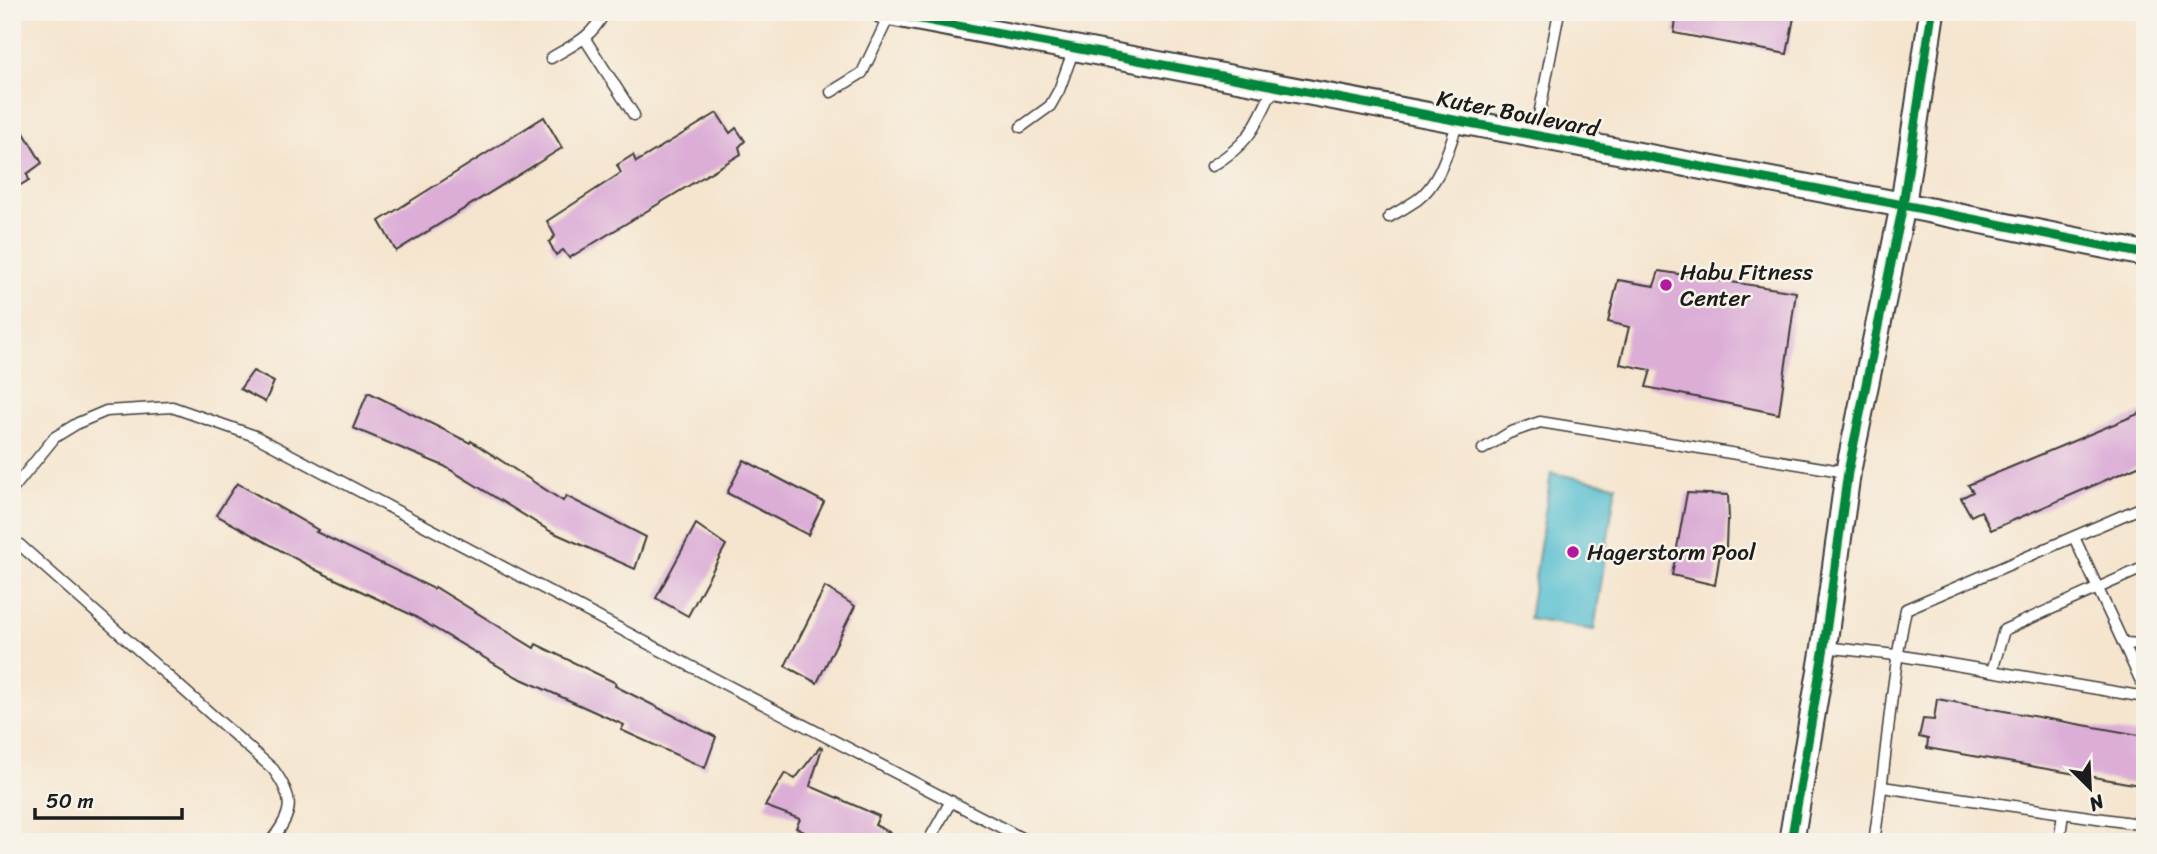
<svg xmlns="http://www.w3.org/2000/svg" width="2157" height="854" font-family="Sriracha,sans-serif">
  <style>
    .water { fill: #54bed0; stroke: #386d76; stroke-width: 2 }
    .building { fill: #dcaed7 }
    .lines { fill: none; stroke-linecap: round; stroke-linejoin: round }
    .service-casing { stroke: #3d3a37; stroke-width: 13 }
    .tertiary-casing { stroke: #3d3a37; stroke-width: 28 }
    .service { stroke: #fff; stroke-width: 10 }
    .tertiary { stroke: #fff; stroke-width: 24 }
    .cycleway-casing { stroke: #f7f3e8; stroke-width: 13 }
    .cycleway { stroke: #00873e; stroke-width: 9 }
    .poi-dot { fill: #b5179e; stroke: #f7f3e8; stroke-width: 2.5 }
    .labels { text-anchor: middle; stroke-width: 5; stroke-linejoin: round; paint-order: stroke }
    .street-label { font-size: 23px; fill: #1c1c1c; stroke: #f7f3e8 }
    .poi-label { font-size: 23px; fill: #1c1c1c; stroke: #f7f3e8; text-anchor: start }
  </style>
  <rect width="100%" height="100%" fill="#f7f3e8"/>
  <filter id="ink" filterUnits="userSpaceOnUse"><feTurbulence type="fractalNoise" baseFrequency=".0143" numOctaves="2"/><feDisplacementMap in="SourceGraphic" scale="14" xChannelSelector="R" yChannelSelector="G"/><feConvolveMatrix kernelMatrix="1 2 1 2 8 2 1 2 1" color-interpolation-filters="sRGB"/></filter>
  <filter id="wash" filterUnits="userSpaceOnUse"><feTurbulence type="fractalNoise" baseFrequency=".00686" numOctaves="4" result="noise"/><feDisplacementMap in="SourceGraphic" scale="28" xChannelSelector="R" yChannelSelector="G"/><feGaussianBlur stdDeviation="1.57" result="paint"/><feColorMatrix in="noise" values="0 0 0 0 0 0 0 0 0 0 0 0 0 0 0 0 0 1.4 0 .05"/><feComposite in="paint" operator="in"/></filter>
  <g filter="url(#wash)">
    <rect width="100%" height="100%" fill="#f5e5cf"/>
    <path class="water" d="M1551,473L1616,485L1594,630L1529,619Z"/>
    <g id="blocks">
      <g class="building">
        <path d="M1677,12H1795L1787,54L1674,33Z"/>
        <path d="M12,113L42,163L27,174L29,180L12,190Z"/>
        <path d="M717,113L730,133L736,128L745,141L739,147L741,154L569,258L563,250L556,255L549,242L555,236L547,221L621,173L617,165L633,155L636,162Z"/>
        <path d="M544,117L562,148L396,251L379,221Z"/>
        <path d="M1659,271L1796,292L1779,414L1646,387L1651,370L1620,364L1629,327L1608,322L1618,280L1654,286Z"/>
        <path d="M253,371L274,382L265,402L240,389Z"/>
        <path d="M368,392L470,443L471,441L563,501L566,496L646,537L635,569L550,531L444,466L353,428Z"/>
        <path d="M2145,411V463L1991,530L1981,511L1971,516L1961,498L1973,492L1968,485Z"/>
        <path d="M744,460L824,502L808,535L727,493Z"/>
        <path d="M237,483L318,530L316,532L434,589L435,587L534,648L536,644L616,683L615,686L716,737L705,768L621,730L624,725L517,677L412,615L318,571L216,515Z"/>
        <path d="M1687,493L1728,495L1729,520H1727L1726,547H1721L1715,585L1672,575Z"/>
        <path d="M696,524L726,545L688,616L656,598Z"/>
        <path d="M825,587L855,606L817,683L785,666Z"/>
        <path d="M1937,699L2145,736V786L1927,748L1928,739L1919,737L1923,719L1934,720Z"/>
        <path d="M820,747L822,748L810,786L879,816L875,825L909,842H825L796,828L800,819L765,806L785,773L795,779Z"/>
      </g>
    </g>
  </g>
  <g filter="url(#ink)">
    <use href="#blocks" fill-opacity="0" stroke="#3d3a37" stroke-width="2"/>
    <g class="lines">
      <g class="service-casing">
        <g id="service">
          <path d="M585,39L634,115"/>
          <path d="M551,58C576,43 590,39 605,12"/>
          <path d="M831,92L862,73L890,14"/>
          <path d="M1021,127L1050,106L1059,90L1074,49"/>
          <path d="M1535,136L1559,12"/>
          <path d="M1212,166C1251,142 1255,127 1274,87"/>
          <path d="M1389,217C1398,212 1408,206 1417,200C1441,182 1448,149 1458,122"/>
          <path d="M1483,449L1509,433L1540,422L1847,472"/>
          <path d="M12,490L55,437L78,423L106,411L172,407L255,436L713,678L1029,842"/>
          <path d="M2074,537L2145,690"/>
          <path d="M12,538L273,769C295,799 294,813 270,842"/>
          <path d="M2123,643L2145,644"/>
          <path d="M1824,647L1896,655L2145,697"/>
          <path d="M1992,671L2004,630L2145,567"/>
          <path d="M1882,787L2145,825"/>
          <path d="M928,842L951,801"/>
          <path d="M1874,842C1886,764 1890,686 1906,609L2145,506"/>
          <path d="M2059,842L2063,814"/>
        </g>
      </g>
      <g class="tertiary-casing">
        <g id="tertiary">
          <path d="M884,12L1903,205L2145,254"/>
          <path d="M1791,842L1824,647L1848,472L1903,205L1932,12"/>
        </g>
      </g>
      <use href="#service" class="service"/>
      <use href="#tertiary" class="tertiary"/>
      <g class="cycleway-casing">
        <g id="cycleway">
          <path d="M884,12L1903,205L2145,254"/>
          <path d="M1791,842L1824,647L1848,472L1903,205L1932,12"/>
        </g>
      </g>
      <use href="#cycleway" class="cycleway"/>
    </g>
  </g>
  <g class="poi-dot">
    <circle cx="1666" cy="285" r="7"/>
    <circle cx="1573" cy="552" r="7"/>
  </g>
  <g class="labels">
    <g class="street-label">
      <text transform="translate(1518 113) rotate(11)" y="8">Kuter Boulevard</text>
    </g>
    <g class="poi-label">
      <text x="1680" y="280">Habu Fitness<tspan x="1680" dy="26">Center</tspan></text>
      <text x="1587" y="560">Hagerstorm Pool</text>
    </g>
  </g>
  <rect width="2157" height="854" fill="none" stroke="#f7f3e8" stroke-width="42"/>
  <g transform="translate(2090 788) rotate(156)" stroke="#f7f3e8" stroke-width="5" paint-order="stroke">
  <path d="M0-5L12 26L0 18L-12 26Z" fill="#1c1c1c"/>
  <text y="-10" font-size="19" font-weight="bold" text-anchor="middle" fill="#1c1c1c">N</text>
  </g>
  <path d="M35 808v10h147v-10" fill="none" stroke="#1c1c1c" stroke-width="3.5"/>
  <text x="46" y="808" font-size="21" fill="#1c1c1c" stroke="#f7f3e8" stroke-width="5" paint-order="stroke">50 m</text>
</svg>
